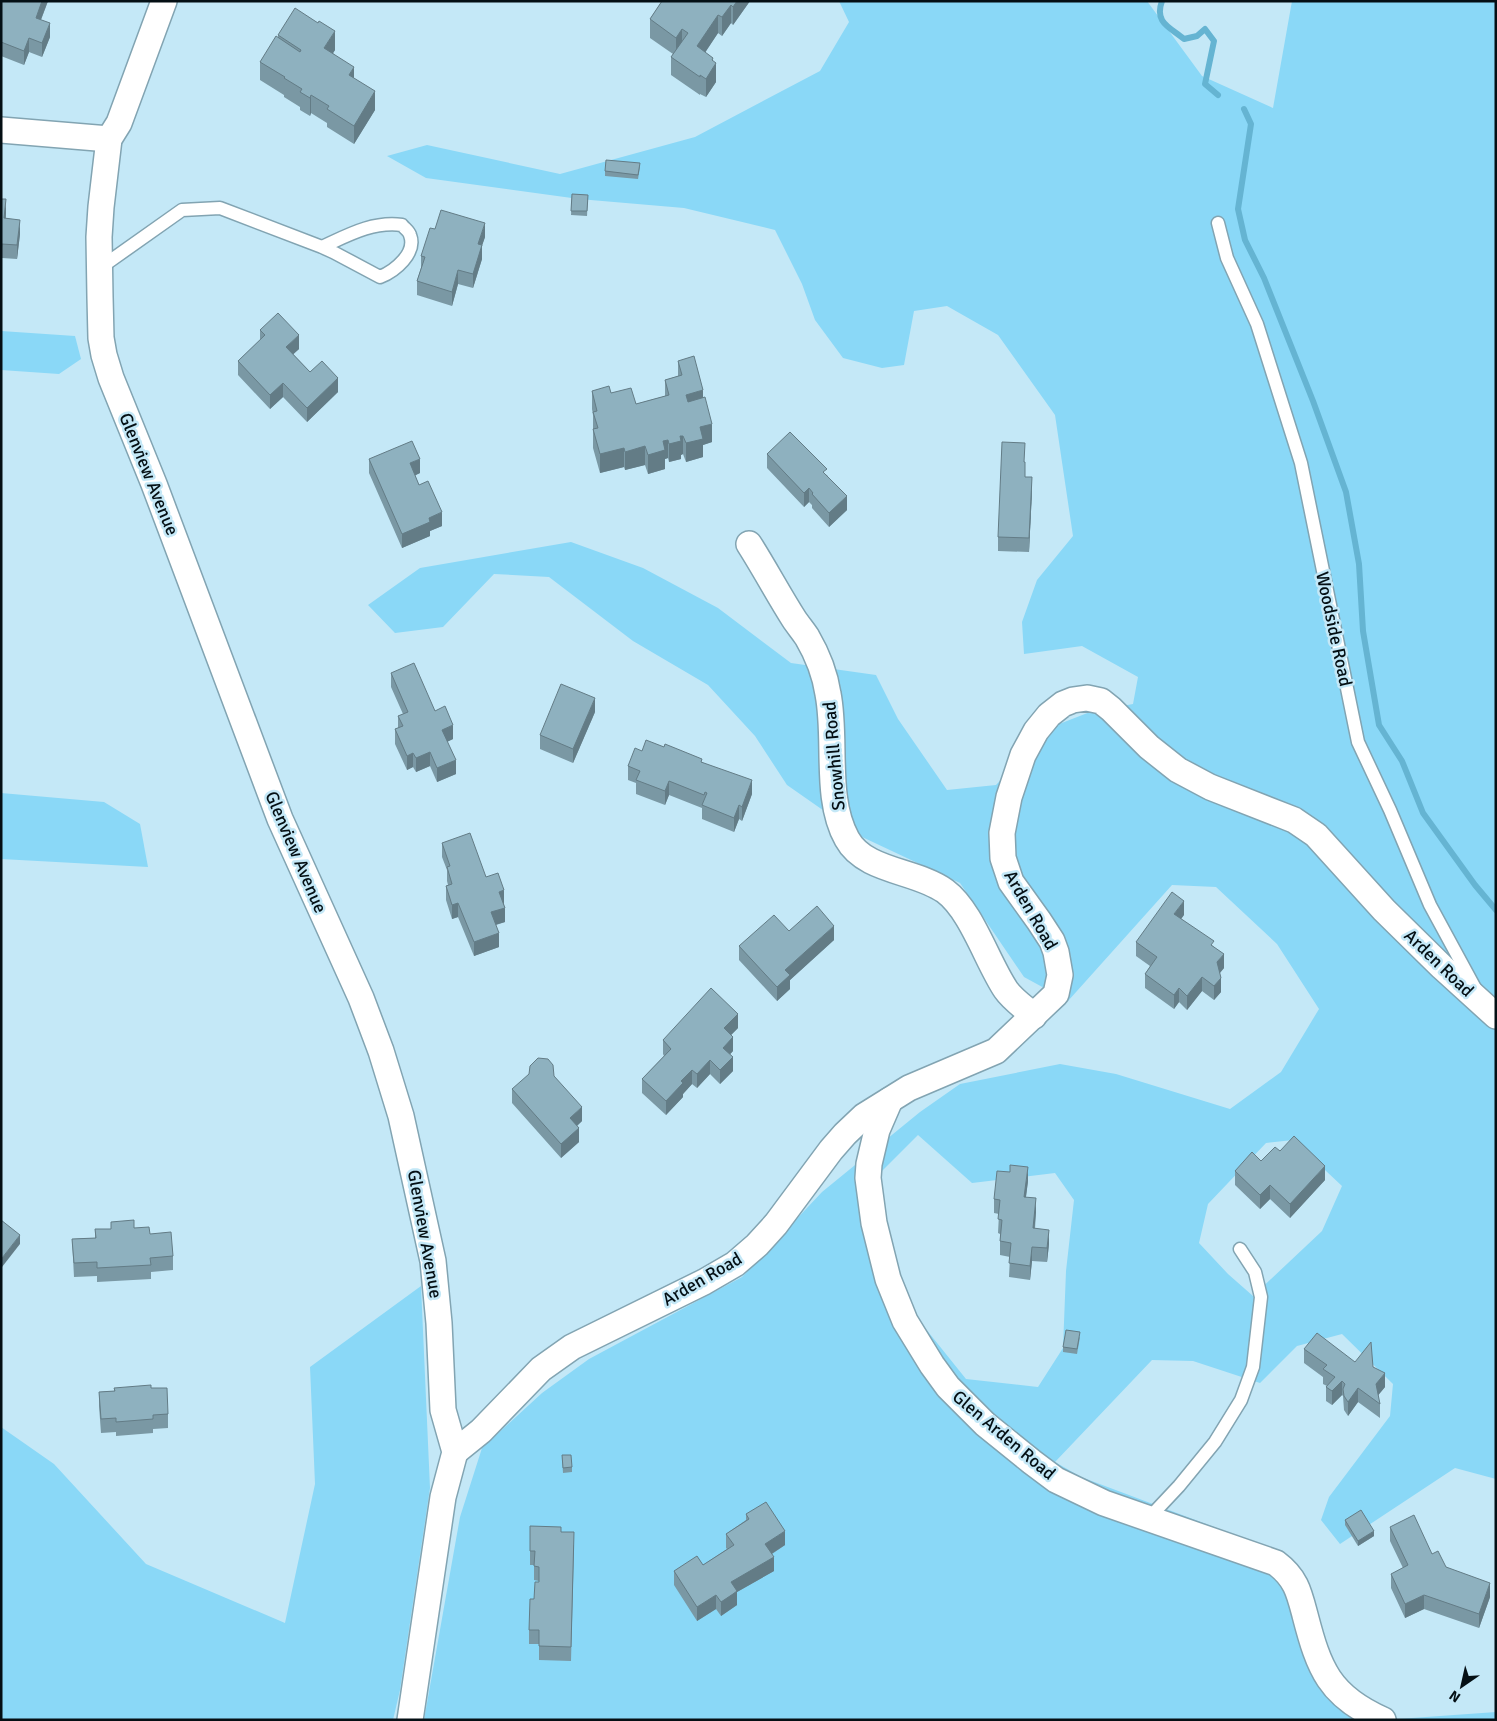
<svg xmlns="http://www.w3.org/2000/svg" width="1497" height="1721" font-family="Signika,sans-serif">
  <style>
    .green { fill: #8ad8f7; fill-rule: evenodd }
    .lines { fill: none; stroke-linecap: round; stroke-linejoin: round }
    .stream { stroke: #65b4d2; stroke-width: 6 }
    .service-casing { stroke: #82a4b2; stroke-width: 15 }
    .minor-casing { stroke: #82a4b2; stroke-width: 28 }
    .service { stroke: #fff; stroke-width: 12 }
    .minor { stroke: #fff; stroke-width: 25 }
    .wall { fill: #7a98a4 }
    .shaded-wall { fill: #637c86 }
    .building { fill: #8eb1bf; stroke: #637c86 }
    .labels { text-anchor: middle; stroke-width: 5; stroke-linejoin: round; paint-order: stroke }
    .street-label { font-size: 18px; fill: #040f14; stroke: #c4e8f7 }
  </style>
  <rect width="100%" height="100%" fill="#c4e8f7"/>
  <g class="green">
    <path d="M839,1H1147L1202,76L1273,108L1292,1H1496V1479L1455,1468L1340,1544L1321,1520L1329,1497L1390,1416L1393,1384L1342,1334L1297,1346L1260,1383L1193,1361L1152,1360L1055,1462L1081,1477L1270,1548L1352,1696L1398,1719L1496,1712V1720H424L460,1517L482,1448L542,1393L589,1359L742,1277L822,1192L920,1112L960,1084L1060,1064L1116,1074L1230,1109L1281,1072L1319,1009L1277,944L1216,887L1172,885L1068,1001L1024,977L960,883L860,836L787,785L755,736L708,685L633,641L549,577L494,574L443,627L395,633L368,605L420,568L571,542L643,568L718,608L791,663L876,675L898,719L947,790L996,785L1049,728L1090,712L1133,704L1138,677L1082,646L1024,654L1022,622L1037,580L1073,536L1055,415L998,335L947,306L914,311L904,365L882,368L843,358L815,320L802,284L775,230L684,208L579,199L426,178L387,156L427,145L560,174L695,137L820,71L849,22ZM918,1135L972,1183L1055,1173L1074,1200L1066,1271L1063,1348L1038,1387L966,1379L921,1323L894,1270L874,1179ZM1293,1140L1342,1186L1322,1231L1253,1296L1228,1274L1199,1243L1208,1204L1266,1143Z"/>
    <path d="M1,331L75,336L81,359L59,374L1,370Z"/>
    <path d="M1,793L104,802L140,824L148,867L1,859Z"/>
    <path d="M421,1286L430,1488L400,1690L393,1720H1V1427L54,1464L146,1564L285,1623L315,1484L310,1367Z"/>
  </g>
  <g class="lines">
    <g class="stream">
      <path d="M1162,1C1154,23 1170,27 1184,39L1197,36L1205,29L1214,41L1205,84L1218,95"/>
      <path d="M1244,109L1251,124L1238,209L1245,240L1264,278L1313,401L1346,492L1359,564L1363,631L1379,725L1402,761L1423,813L1475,885L1496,910"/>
    </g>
    <g class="service-casing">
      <g id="service">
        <path d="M1218,223L1227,258L1257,324L1301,463L1358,742L1390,810L1430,905L1475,988"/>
        <path d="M100,268L182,210L220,208L322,247L333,252L380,277C395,271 417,253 410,235C409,231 404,228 402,225C373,221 348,235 322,247"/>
        <path d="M1148,1519L1179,1486L1215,1442L1241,1400L1253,1367L1261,1297L1255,1272L1240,1249"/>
      </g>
    </g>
    <g class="minor-casing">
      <g id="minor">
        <path d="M164,1L119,123L109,139L101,207L99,237L100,297L101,338L104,355L111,378L154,484L280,819L361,998L381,1051L401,1116L433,1261L439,1323L443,1410L455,1452L443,1497L410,1720"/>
        <path d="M1,130L109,139"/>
        <path d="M749,544C765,569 778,594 794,619C798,625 803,631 807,637C817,654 825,674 828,694C837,739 824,798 847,839C865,872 916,870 945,891C972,911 987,962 1006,990C1013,1000 1025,1008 1034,1016"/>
        <path d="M890,1100L877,1130L869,1164L868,1178L874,1223L888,1279L905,1321L932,1365L948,1387L985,1424L1032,1462L1056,1480L1104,1503L1276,1563C1296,1578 1299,1592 1305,1615C1319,1669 1329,1696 1383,1720"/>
        <path d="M455,1452L481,1431L541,1369L572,1347L704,1282L735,1264L757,1245L776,1224L831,1150L845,1134L864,1116L909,1088L996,1051L1056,994L1060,975L1056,952L1052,941L1039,921L1011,882L1003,858L1002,833L1009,797L1023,755L1036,731L1049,715L1063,704L1073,700L1087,698L1101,701L1111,709L1149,747L1178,770L1210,787L1294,820L1316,835L1384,910L1442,967L1496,1016"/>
      </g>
    </g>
    <use href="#service" class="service"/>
    <use href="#minor" class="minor"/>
  </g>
  <g class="wall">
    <path d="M2,1H48L41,20L50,37L42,57L29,52L24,65L1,56V4Z"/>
    <path d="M662,1H750L733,25L731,23L722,36L718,33L705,52L713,61L716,82L706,97L700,94V95L671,75V57L673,54L650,38V19Z"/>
    <path d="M278,35L335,50L333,53L354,78L375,110L354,144L327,127V123L311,113L310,116L300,110V107L284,97V95L260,80V62L278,38Z"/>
    <path d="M640,167L638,179L605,176V171Z"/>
    <path d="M572,194L588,195L587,216L571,215Z"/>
    <path d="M1,199L6,213V218L20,234L17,259L2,258L1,266Z"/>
    <path d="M435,229L485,237L482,245V259L473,288L458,284L452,306L417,295V281L421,268V256Z"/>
    <path d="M260,330L299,349L293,354L310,372L338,392L307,422L283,397L270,409L238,375V361L260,340Z"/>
    <path d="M678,361L703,398L712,442L703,445V457L686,462L683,454L681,455V459L669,462L668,458L665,459V469L648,474L645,465L625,470L624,467L600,473L593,448V415L592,409V391L611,393L636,404L665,396V380L678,376Z"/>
    <path d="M767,454L827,475L847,510L829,527L812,508V505L809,502L804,507L767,468Z"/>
    <path d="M369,459L420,473L415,475L419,485L442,526L430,531V536L402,548L369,473Z"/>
    <path d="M1025,462V477L1032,491L1029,552L998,551V537Z"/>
    <path d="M391,673L435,711L453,739L447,742L456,774L437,782L430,766L416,772L413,767L407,770L395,744V729L398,728V716L403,714L391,687Z"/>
    <path d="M595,712L573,763L540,749V735Z"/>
    <path d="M642,751L702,762L752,794L742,821L739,819L734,832L702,819V808L669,795L665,805L636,794V783L628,780V766Z"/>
    <path d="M442,843L486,877L504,904L505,922L496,925L499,947L474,956L458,917L452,919L446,900V886L448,885L447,881V870L442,857Z"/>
    <path d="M1184,915L1181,919L1214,947L1224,968L1220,973L1221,992L1214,1000L1202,991L1187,1010L1179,1002L1174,1009L1145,988V974L1150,966L1136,956V942Z"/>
    <path d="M789,931L834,940L790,980V989L777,1001L739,960V946Z"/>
    <path d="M738,1028L731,1035L733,1051L730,1054L733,1071L720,1084L710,1074L697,1088L692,1084L683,1094V1097L666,1115L642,1093V1079L664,1056L663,1054V1040Z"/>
    <path d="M554,1076L582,1121L577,1126L579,1142L561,1158L512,1103V1089Z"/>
    <path d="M1280,1151L1325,1180L1290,1218L1270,1199L1260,1209L1235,1185V1171L1261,1161Z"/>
    <path d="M1028,1181L1026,1197L1036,1212L1035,1229L1049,1244L1047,1262L1032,1261L1030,1280L1009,1277L1010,1257L1000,1255V1234L998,1233L999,1214L994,1213V1199Z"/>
    <path d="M111,1222L134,1228L173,1256V1270L151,1272V1279L97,1282V1276L74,1277L72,1239L95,1238V1229H111Z"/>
    <path d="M1080,1337L1077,1354L1063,1352V1347Z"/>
    <path d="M1304,1349L1355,1362L1373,1367L1385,1387L1378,1395L1380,1404V1418L1358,1402L1348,1416L1344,1410L1343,1396L1342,1395L1332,1405L1326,1401V1387L1327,1386L1323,1384V1377L1304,1363Z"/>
    <path d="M114,1388H151L168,1414V1428L153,1429V1433L116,1436V1432L101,1433L99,1406V1392L114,1391Z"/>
    <path d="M562,1455L572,1467V1472L563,1473Z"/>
    <path d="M746,1514L785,1545L772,1554L774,1571L737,1592V1605L721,1616L716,1609L697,1621L674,1585V1571L703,1565L727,1549L726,1548V1534L746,1520Z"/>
    <path d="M1345,1520L1374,1536L1358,1546L1345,1525Z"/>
    <path d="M530,1526L561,1532L574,1546L571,1661L539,1660V1644H529V1630L534,1599L539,1581L534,1580V1565H530Z"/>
    <path d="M1390,1527L1432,1554L1446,1567L1490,1597L1479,1628L1424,1609L1405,1618L1391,1588V1574L1403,1568L1390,1541Z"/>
  </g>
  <g class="shaded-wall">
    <path d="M42,1H48L36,32V18Z"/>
    <path d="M737,1H750L733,25V7Z"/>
    <path d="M731,5V23L722,36V17Z"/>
    <path d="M718,15V33L697,65V46Z"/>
    <path d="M50,23V37L42,57V43Z"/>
    <path d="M682,29V48L676,56V38Z"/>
    <path d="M335,31V50L324,67V48Z"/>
    <path d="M29,38V52L24,65V51Z"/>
    <path d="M713,58V68L716,63V82L706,97V79Z"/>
    <path d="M354,67V85L349,75Z"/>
    <path d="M375,91V110L354,144V126Z"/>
    <path d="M311,95V113L310,116V98Z"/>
    <path d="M6,199V213L4,232V218Z"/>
    <path d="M20,220V234L17,259V245Z"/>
    <path d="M485,223V237L478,258V244Z"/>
    <path d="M2,244V258L1,266V252Z"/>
    <path d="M482,245V259L473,288V274Z"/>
    <path d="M458,270V284L452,306V292Z"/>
    <path d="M299,335V349L286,361V347Z"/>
    <path d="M338,378V392L307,422V408Z"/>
    <path d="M283,383V397L270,409V395Z"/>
    <path d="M703,390V408L686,413V395Z"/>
    <path d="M712,424V442L703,445V457L686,462V443L700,427Z"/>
    <path d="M680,436H683V454L681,455V459L669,462V444Z"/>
    <path d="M668,440V458L665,459V469L648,474V455L663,441Z"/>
    <path d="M645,446V465L625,470V452Z"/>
    <path d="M624,448V467L600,473V454Z"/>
    <path d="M420,459V473L410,478V463Z"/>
    <path d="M1032,477V491L1029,552V538Z"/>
    <path d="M809,488V502L804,507V493Z"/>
    <path d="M847,496V510L829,527V513Z"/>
    <path d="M442,512V526L430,531V536L402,548V534L429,518Z"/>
    <path d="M595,698V712L573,763V749Z"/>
    <path d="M453,725V739L442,744V730Z"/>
    <path d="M430,752V766L416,772V758Z"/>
    <path d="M413,753V767L407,770V756Z"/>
    <path d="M456,760V774L437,782V768Z"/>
    <path d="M752,780V794L742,821V807Z"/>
    <path d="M669,781V795L665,805V791Z"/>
    <path d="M739,805V819L734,832V818Z"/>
    <path d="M504,890V904L499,906V892Z"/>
    <path d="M1184,901V915L1174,928V914Z"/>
    <path d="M458,903V917L452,919V905Z"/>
    <path d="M505,908V922L491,926V912Z"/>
    <path d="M834,926V940L790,980V989L777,1001V987L785,970Z"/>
    <path d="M499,933V947L474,956V942Z"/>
    <path d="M1224,954V968L1217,976V962Z"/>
    <path d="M1202,977V991L1187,1010V996Z"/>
    <path d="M1221,978V992L1214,1000V986Z"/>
    <path d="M1179,988V1002L1174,1009V995Z"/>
    <path d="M738,1014V1028L724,1042V1028Z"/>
    <path d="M733,1037V1051L723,1062V1048Z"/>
    <path d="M733,1057V1071L720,1084V1070Z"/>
    <path d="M710,1060V1074L697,1088V1074Z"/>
    <path d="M692,1070V1084L683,1094V1097L666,1115V1101L681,1081Z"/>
    <path d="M582,1107V1121L570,1132V1118Z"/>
    <path d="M579,1128V1142L561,1158V1144Z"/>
    <path d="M1325,1166V1180L1290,1218V1204Z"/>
    <path d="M1028,1167V1181L1024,1211V1197Z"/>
    <path d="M1270,1185V1199L1260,1209V1195Z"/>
    <path d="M1036,1198V1212L1033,1242V1228Z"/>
    <path d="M1049,1230V1244L1047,1262V1248Z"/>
    <path d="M20,1235V1244L2,1267V1258Z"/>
    <path d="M1032,1247V1261L1030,1280V1266Z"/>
    <path d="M1385,1373V1387L1376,1398V1384Z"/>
    <path d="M1342,1381V1395L1332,1405V1391Z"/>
    <path d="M1358,1388V1402L1348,1416V1402Z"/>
    <path d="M785,1531V1545L765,1558V1544Z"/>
    <path d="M1374,1531V1536L1358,1546V1541Z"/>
    <path d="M774,1557V1571L737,1592V1605L721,1616V1602L731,1582Z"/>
    <path d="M1490,1583V1597L1479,1628V1614Z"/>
    <path d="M716,1595V1609L697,1621V1607Z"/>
    <path d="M1424,1595V1609L1405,1618V1604Z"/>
  </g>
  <g class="building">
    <path d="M2,1H42L36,18L50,23L42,43L29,38L24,51L1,42V4Z"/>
    <path d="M662,1H737L733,7L731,5L722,17L718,15L697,46L713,58L712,60L716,63L706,79L700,75V77L671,57L688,33L682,29L676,38L650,19Z"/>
    <path d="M295,8L318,23L319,21L335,31L324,48L354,67L349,75L375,91L354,126L327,109L329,106L311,95L310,98L300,92L302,89L284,78L285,77L260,62L276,36L300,52L301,50L278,35Z"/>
    <path d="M606,160L640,163L638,175L605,171Z"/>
    <path d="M572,194L588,195L587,211H571Z"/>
    <path d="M1,199H6L4,218L20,220L17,245L2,244L1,252Z"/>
    <path d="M441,210L485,223L478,244L482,245L473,274L458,270L452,292L417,281L425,257L421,256L430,228L435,229Z"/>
    <path d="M278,313L299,335L286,347L310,372L322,361L338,378L307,408L283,383L270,395L238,361L265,335L260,330Z"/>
    <path d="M694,356L703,390L686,395L688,402L705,397L712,424L700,427L703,439L686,443L683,436H680L681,441L669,444L668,440L663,441L665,450L648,455L645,446L625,452L624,448L600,454L593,429L598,428L593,412L597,411L592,391L609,386L611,393L631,388L636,404L669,395L665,380L682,375L678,361Z"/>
    <path d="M790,432L827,469L823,472L847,496L829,513L812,494L813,493L809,488L804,493L767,454Z"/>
    <path d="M412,441L420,459L410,463L419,485L428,481L442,512L429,518L430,522L402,534L369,459Z"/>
    <path d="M1002,442L1025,443L1024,462H1025V477H1032L1029,538L998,537Z"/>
    <path d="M414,663L435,711L445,706L453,725L442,730L456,760L437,768L430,752L416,758L413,753L407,756L395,729L403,726L398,716L408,712L391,673Z"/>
    <path d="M561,684L595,698L573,749L540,735Z"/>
    <path d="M646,740L664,747L665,744L702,759L701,762L752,780L742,807L739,805L734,818L702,805L707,793L705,792L704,795L669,781L665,791L636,780L640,771L628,766L635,748L642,751Z"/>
    <path d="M470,833L486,877L498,873L504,890L499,892L505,908L491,912L499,933L474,942L458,903L452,905L446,886L452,884L447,867L450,866L442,843Z"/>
    <path d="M1172,892L1184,901L1174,914L1214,941L1211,945L1224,954L1217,962L1221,978L1214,986L1202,977L1187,996L1179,988L1174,995L1145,974L1157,957L1136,942Z"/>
    <path d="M817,906L834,926L785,970L790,975L777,987L739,946L774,915L789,931Z"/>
    <path d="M711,988L738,1014L724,1028L733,1037L723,1048L733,1057L720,1070L710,1060L697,1074L692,1070L681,1081L683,1083L666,1101L642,1079L671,1049L663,1040Z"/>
    <path d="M538,1058L548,1059L553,1065L554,1076L582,1107L570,1118L579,1128L561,1144L512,1089L529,1074L530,1066Z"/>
    <path d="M1294,1136L1325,1166L1290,1204L1270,1185L1260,1195L1235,1171L1252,1152L1261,1161L1275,1147L1280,1151Z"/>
    <path d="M1010,1165L1028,1167L1024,1197L1036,1198L1033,1228L1049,1230L1047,1248L1032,1247L1030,1266L1009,1263L1011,1243L1000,1241L1002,1220L998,1219L1000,1200L994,1199L997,1171L1010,1172Z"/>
    <path d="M1,1220L20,1235L2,1258L1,1257Z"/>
    <path d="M134,1220V1228L149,1227L150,1234L171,1232L173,1256L150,1258L151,1265L97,1268V1262L74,1263L72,1239L96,1238L95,1229H111V1222Z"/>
    <path d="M1066,1330L1080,1332L1077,1349L1063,1347Z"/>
    <path d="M1317,1333L1355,1362L1371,1342L1373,1367L1385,1373L1376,1384L1380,1404L1358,1388L1348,1402L1344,1396L1343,1389L1345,1384L1342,1381L1332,1391L1326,1387L1335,1377L1323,1369L1327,1365L1304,1349Z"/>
    <path d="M151,1385V1388H167L168,1414L153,1415V1419L116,1422V1418L101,1419L99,1392L115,1391L114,1388Z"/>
    <path d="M562,1455H571L572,1467L563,1468Z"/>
    <path d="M766,1502L785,1531L765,1544L774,1557L731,1582L737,1591L733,1594L721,1602L716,1595L697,1607L674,1571L697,1556L703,1565L734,1545L726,1534L749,1519L746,1514Z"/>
    <path d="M1361,1510L1374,1531L1358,1541L1345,1520Z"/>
    <path d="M1414,1515L1432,1554L1438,1551L1446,1567L1490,1583L1479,1614L1424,1595L1405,1604L1391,1574L1408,1565L1390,1527Z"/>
    <path d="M530,1526L561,1527V1532H574L571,1647L539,1646V1630H529L530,1599H534L535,1582H539V1567L534,1566L535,1551H530Z"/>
  </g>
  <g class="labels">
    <g class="street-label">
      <text transform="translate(149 474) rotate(68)" y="6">Glenview Avenue</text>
      <text transform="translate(1334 629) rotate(78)" y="6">Woodside Road</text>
      <text transform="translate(834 756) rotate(-95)" y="6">Snowhill Road</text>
      <text transform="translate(296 852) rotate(67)" y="6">Glenview Avenue</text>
      <text transform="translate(1031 910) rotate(60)" y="6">Arden Road</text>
      <text transform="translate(1439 963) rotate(44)" y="6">Arden Road</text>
      <text transform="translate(425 1234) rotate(80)" y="6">Glenview Avenue</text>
      <text transform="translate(702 1279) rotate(-30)" y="6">Arden Road</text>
      <text transform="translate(1004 1435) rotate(40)" y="6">Glen Arden Road</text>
    </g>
  </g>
  <rect width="1497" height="1721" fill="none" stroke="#040f14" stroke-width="5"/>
  <g transform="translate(1462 1686) rotate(214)" stroke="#c4e8f7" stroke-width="4" paint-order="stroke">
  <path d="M0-4L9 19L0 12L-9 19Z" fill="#040f14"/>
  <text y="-8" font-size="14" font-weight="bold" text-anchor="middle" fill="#040f14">N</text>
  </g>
</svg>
